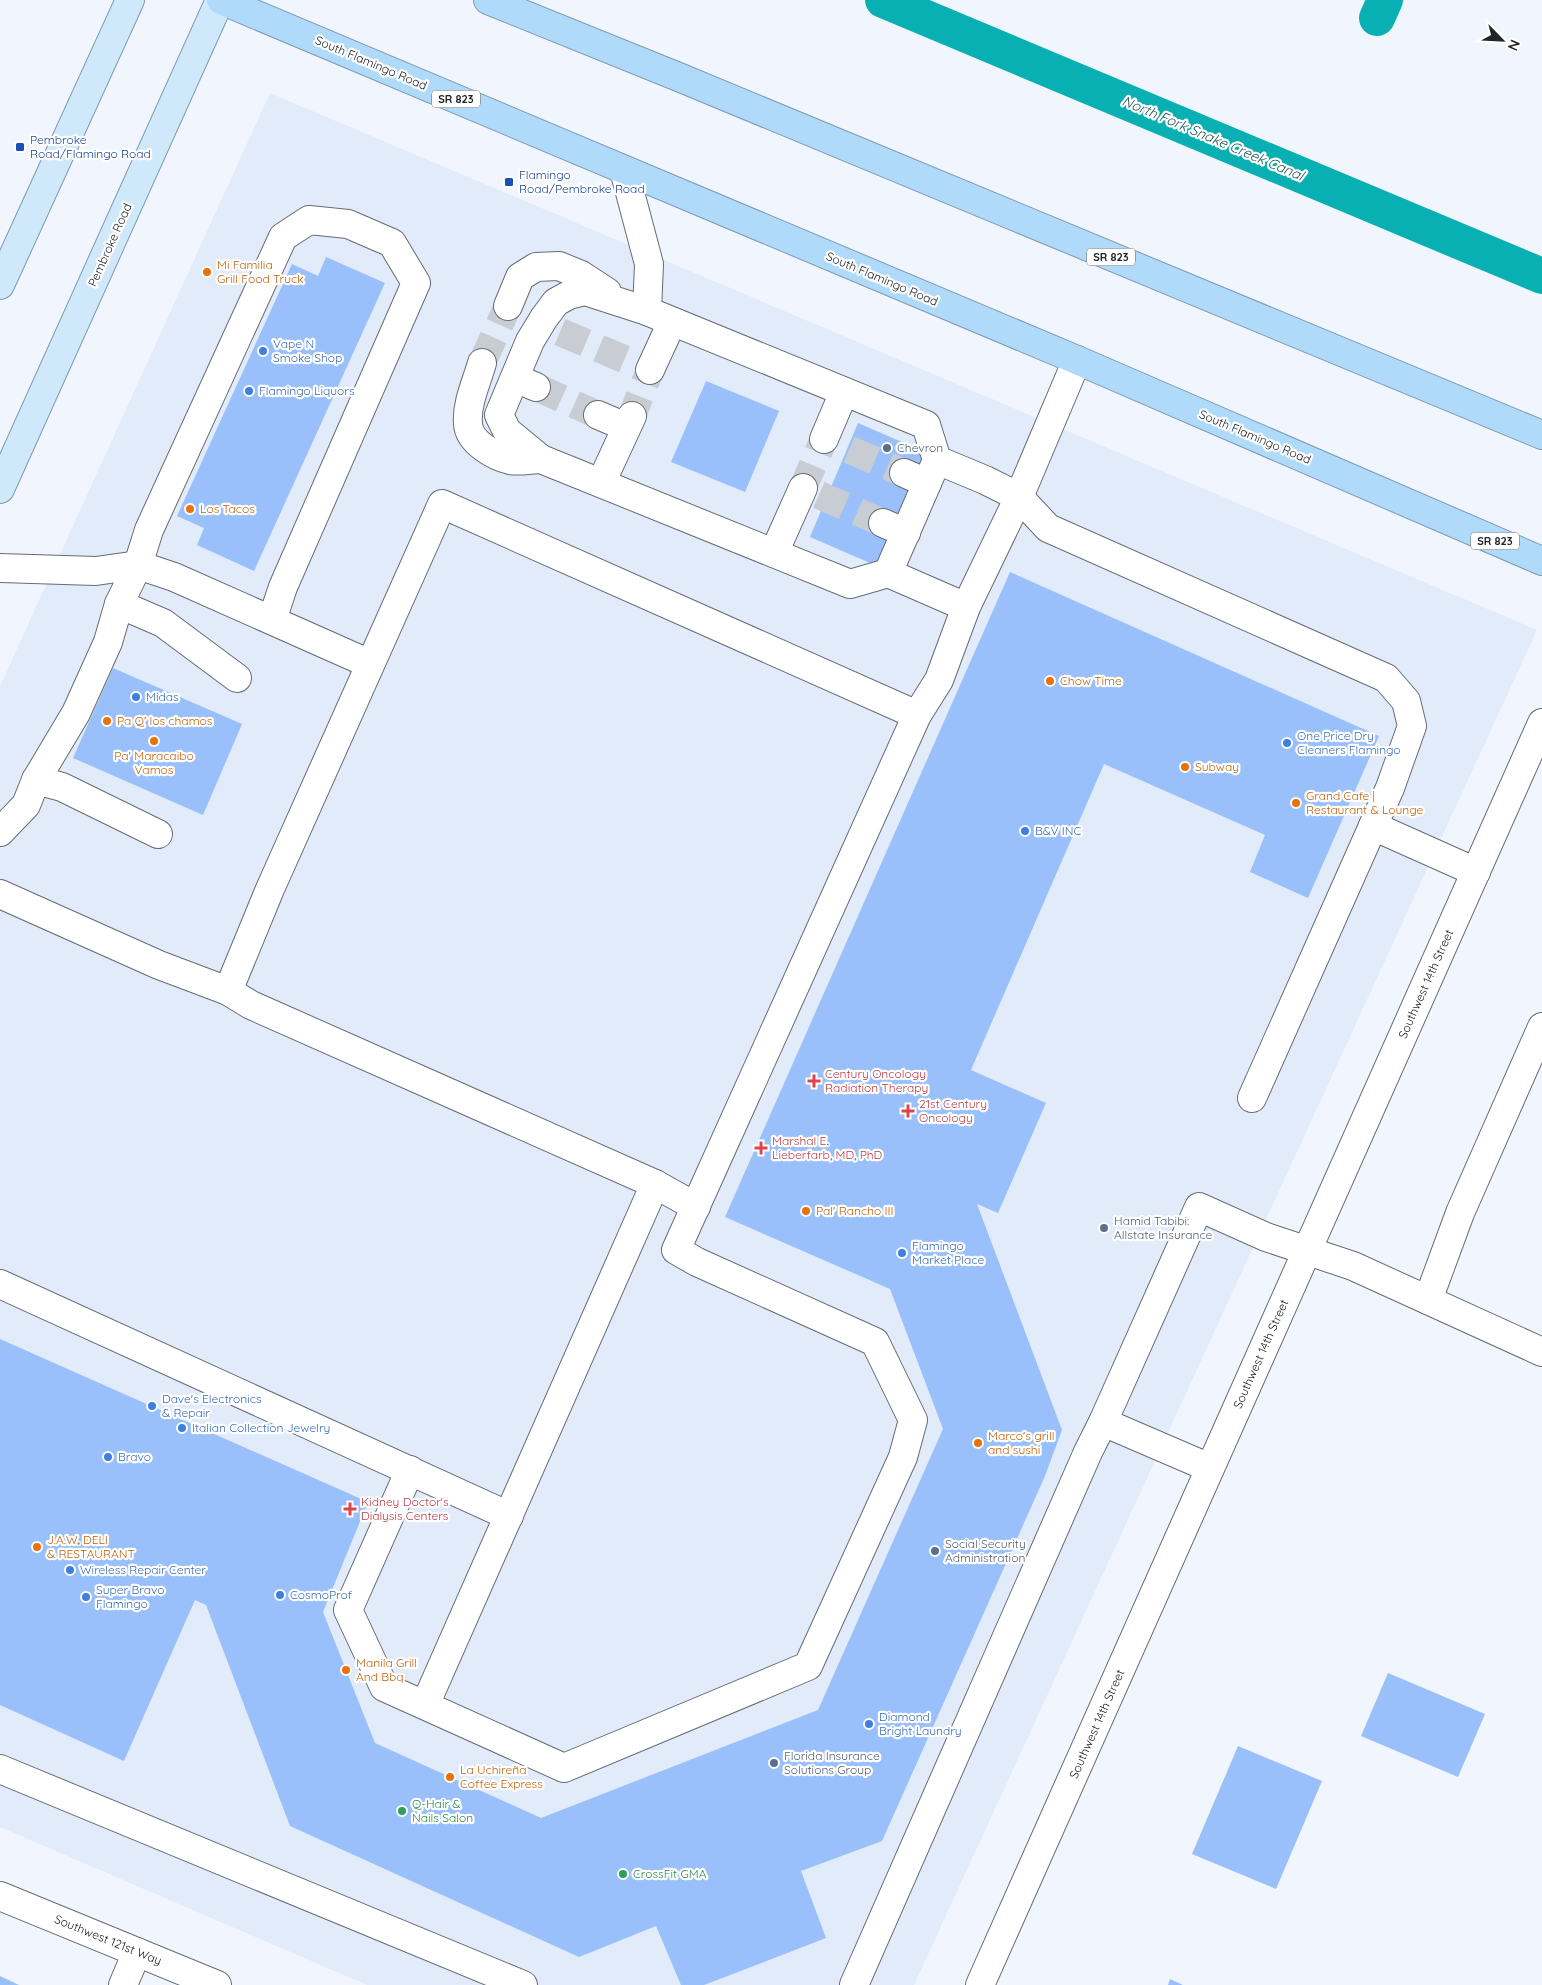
<svg xmlns="http://www.w3.org/2000/svg" width="1542" height="1985" font-family="Quicksand,sans-serif">
  <style>
    .built { fill: #e1ebfa }
    .lines { fill: none; stroke-linecap: round; stroke-linejoin: round }
    .canal { stroke: #09b0b3; stroke-width: 36 }
    .building { fill: #99c0fa }
    .minor-tunnel { stroke: #c8ccd3; stroke-width: 28; stroke-dasharray: 28 14; stroke-linecap: butt }
    .minor-casing { stroke: #676c73; stroke-width: 30 }
    .major-casing { stroke: #7e9ab0; stroke-width: 30 }
    .highway-casing { stroke: #7e9ab0; stroke-width: 30 }
    .minor { stroke: #fff; stroke-width: 28 }
    .major { stroke: #cfe9fb; stroke-width: 28 }
    .highway { stroke: #afdaf9; stroke-width: 28 }
    .transit-dot { fill: #1a4fb4; stroke: #fff; stroke-width: 2 }
    .food-dot { fill: #e8710a; stroke: #fff; stroke-width: 2 }
    .shop-dot { fill: #3f7fe0; stroke: #fff; stroke-width: 2 }
    .service-dot { fill: #5c6f8a; stroke: #fff; stroke-width: 2 }
    .health-dot { fill: #e0444e; stroke: #fff; stroke-width: 2 }
    .leisure-dot { fill: #2e9e5b; stroke: #fff; stroke-width: 2 }
    .labels { text-anchor: middle; stroke-width: 4.5; stroke-linejoin: round; paint-order: stroke }
    .shield { fill: #fff; stroke: #646668; stroke-width: 1 }
    .shield-label { font-size: 11px; font-weight: bold; fill: #222427 }
    .street-label { font-size: 12px; fill: #222427; stroke: #fff }
    .transit-label { font-size: 12px; fill: #164399; stroke: #fff; text-anchor: start }
    .food-label { font-size: 12px; fill: #c56008; stroke: #fff; text-anchor: start }
    .shop-label { font-size: 12px; fill: #366cbe; stroke: #fff; text-anchor: start }
    .service-label { font-size: 12px; fill: #4e5e75; stroke: #fff; text-anchor: start }
    .health-label { font-size: 12px; fill: #be3a42; stroke: #fff; text-anchor: start }
    .leisure-label { font-size: 12px; fill: #27864d; stroke: #fff; text-anchor: start }
    .water-label { font-size: 14px; font-style: italic; fill: #20595a; stroke: #fff }
  </style>
  <rect width="100%" height="100%" fill="#f1f6fe"/>
  <path class="built" d="M270,93L1537,630L914,1985H367L0,1827V686Z"/>
  <g class="lines">
    <g class="canal">
      <path d="M883,0L1542,276"/>
      <path d="M1377,18L1385,0"/>
    </g>
  </g>
  <g class="building">
    <path d="M326,257L385,283L254,571L197,545L204,528L177,516L292,264L318,276Z"/>
    <path d="M706,381L779,411L745,492L671,462Z"/>
    <path d="M858,423L925,452L877,566L810,537Z"/>
    <path d="M1010,572L1379,736L1308,898L1250,872L1265,835L1104,764L971,1070L1046,1103L998,1213L977,1204L1062,1430L1045,1476L882,1841L801,1871L826,1938L704,1985H681L656,1926L579,1957L290,1826L206,1605L195,1600L124,1761L0,1705V1339L368,1502L323,1612L375,1743L541,1818L818,1710L943,1429L890,1289L725,1217Z"/>
    <path d="M113,668L242,724L203,815L73,758Z"/>
    <path d="M1388,1673L1485,1714L1458,1777L1361,1736Z"/>
    <path d="M1238,1746L1322,1781L1276,1889L1192,1854Z"/>
    <path d="M0,1976L19,1985H0Z"/>
    <path d="M1170,1979L1183,1985H1168Z"/>
  </g>
  <g class="lines">
    <g class="minor-tunnel">
      <path d="M560,332L650,370L632,416"/>
      <path d="M482,363L508,306"/>
      <path d="M536,387L598,415"/>
      <path d="M883,523L803,488L824,439L904,473"/>
    </g>
    <g class="minor-casing">
      <g id="minor">
        <path d="M624,170L649,264L647,311"/>
        <path d="M508,306L520,277L536,267L559,266L581,275L607,292"/>
        <path d="M482,363C477,381 466,404 468,424C469,442 494,456 510,460C519,462 532,459 541,459"/>
        <path d="M650,370L672,322"/>
        <path d="M515,378L536,387"/>
        <path d="M598,415L626,427"/>
        <path d="M824,439L844,392"/>
        <path d="M904,473L927,483"/>
        <path d="M601,483L632,416"/>
        <path d="M883,523L906,533"/>
        <path d="M774,553L803,488"/>
        <path d="M0,568L96,571L138,565L174,577L370,664"/>
        <path d="M888,573L850,584L541,459L507,431L499,415L530,341L544,318L556,302L569,295L585,291L647,311L926,425L937,460"/>
        <path d="M119,604L163,623L237,678"/>
        <path d="M966,607L888,573L937,460L985,480L1019,497L1048,528L1386,678L1406,701L1412,726L1390,788L1373,826L1252,1098"/>
        <path d="M36,780L62,787L158,834"/>
        <path d="M1373,826L1476,872"/>
        <path d="M0,832L26,805L36,780L76,713L108,642L119,604L138,565L149,530L283,237L309,220L348,224L392,243L416,283L283,587L272,620"/>
        <path d="M0,894L159,965L228,991L251,1005L655,1184L696,1207"/>
        <path d="M228,991L270,889L442,504L917,715"/>
        <path d="M0,1284L509,1516"/>
        <path d="M1428,1300L1460,1213L1542,1027"/>
        <path d="M1103,1422L1210,1468"/>
        <path d="M410,1470L348,1610L384,1687L564,1768L808,1666L903,1457L913,1420L875,1342L697,1262L676,1250L917,715L939,680L966,607L1019,497L1077,360"/>
        <path d="M425,1705L655,1184"/>
        <path d="M0,1769L523,1985"/>
        <path d="M0,1896L217,1985"/>
        <path d="M123,1985L137,1952"/>
        <path d="M854,1985L1088,1452L1103,1422L1199,1207L1266,1237L1353,1266L1542,1352"/>
        <path d="M980,1985L1542,723"/>
      </g>
    </g>
    <g class="major-casing">
      <g id="major">
        <path d="M0,285L130,0"/>
        <path d="M0,489L220,0"/>
      </g>
    </g>
    <g class="highway-casing">
      <g id="highway">
        <path d="M221,0L1077,360L1542,561"/>
        <path d="M488,0L681,78L1542,435"/>
      </g>
    </g>
    <use href="#minor" class="minor"/>
    <use href="#major" class="major"/>
    <use href="#highway" class="highway"/>
  </g>
  <g class="transit-dot">
    <rect x="15" y="142" width="10" height="10" rx="2.5"/>
    <rect x="504" y="177" width="10" height="10" rx="2.5"/>
  </g>
  <g class="food-dot">
    <circle cx="207" cy="272" r="5"/>
    <circle cx="190" cy="509" r="5"/>
    <circle cx="1050" cy="681" r="5"/>
    <circle cx="107" cy="721" r="5"/>
    <circle cx="154" cy="741" r="5"/>
    <circle cx="1185" cy="767" r="5"/>
    <circle cx="1296" cy="803" r="5"/>
    <circle cx="806" cy="1211" r="5"/>
    <circle cx="978" cy="1443" r="5"/>
    <circle cx="37" cy="1547" r="5"/>
    <circle cx="346" cy="1670" r="5"/>
    <circle cx="450" cy="1777" r="5"/>
  </g>
  <g class="shop-dot">
    <circle cx="263" cy="351" r="5"/>
    <circle cx="249" cy="391" r="5"/>
    <circle cx="136" cy="697" r="5"/>
    <circle cx="1287" cy="743" r="5"/>
    <circle cx="1025" cy="831" r="5"/>
    <circle cx="902" cy="1253" r="5"/>
    <circle cx="152" cy="1406" r="5"/>
    <circle cx="182" cy="1428" r="5"/>
    <circle cx="108" cy="1457" r="5"/>
    <circle cx="70" cy="1570" r="5"/>
    <circle cx="280" cy="1595" r="5"/>
    <circle cx="86" cy="1597" r="5"/>
    <circle cx="869" cy="1724" r="5"/>
  </g>
  <g class="service-dot">
    <circle cx="887" cy="448" r="5"/>
    <circle cx="1104" cy="1228" r="5"/>
    <circle cx="935" cy="1551" r="5"/>
    <circle cx="774" cy="1763" r="5"/>
  </g>
  <g class="health-dot">
    <path d="M811.5 1073.5h5v5h5v5h-5v5h-5v-5h-5v-5h5z"/>
    <path d="M905.5 1103.5h5v5h5v5h-5v5h-5v-5h-5v-5h5z"/>
    <path d="M758.5 1140.5h5v5h5v5h-5v5h-5v-5h-5v-5h5z"/>
    <path d="M347.5 1501.5h5v5h5v5h-5v5h-5v-5h-5v-5h5z"/>
  </g>
  <g class="leisure-dot">
    <circle cx="402" cy="1811" r="5"/>
    <circle cx="623" cy="1874" r="5"/>
  </g>
  <g class="labels">
    <g class="shield">
      <rect x="432" y="90.5" width="48" height="17" rx="4"/>
      <rect x="1087" y="248.5" width="48" height="17" rx="4"/>
      <rect x="1471" y="532.5" width="48" height="17" rx="4"/>
    </g>
    <g class="shield-label">
      <text x="456" y="103">SR 823</text>
      <text x="1111" y="261">SR 823</text>
      <text x="1495" y="545">SR 823</text>
    </g>
    <g class="street-label">
      <text transform="translate(371 63) rotate(23)" y="4">South Flamingo Road</text>
      <text transform="translate(110 245) rotate(-66)" y="4">Pembroke Road</text>
      <text transform="translate(882 279) rotate(23)" y="4">South Flamingo Road</text>
      <text transform="translate(1255 437) rotate(23)" y="4">South Flamingo Road</text>
      <text transform="translate(1426 984) rotate(-66)" y="4">Southwest 14th Street</text>
      <text transform="translate(1261 1354) rotate(-66)" y="4">Southwest 14th Street</text>
      <text transform="translate(1097 1724) rotate(-66)" y="4">Southwest 14th Street</text>
      <text transform="translate(108 1940) rotate(22)" y="4">Southwest 121st Way</text>
    </g>
    <g class="transit-label">
      <text x="30" y="144">Pembroke<tspan x="30" dy="14">Road/Flamingo Road</tspan></text>
      <text x="519" y="179">Flamingo<tspan x="519" dy="14">Road/Pembroke Road</tspan></text>
    </g>
    <g class="food-label">
      <text x="217" y="269">Mi Familia<tspan x="217" dy="14">Grill Food Truck</tspan></text>
      <text x="200" y="513">Los Tacos</text>
      <text x="1060" y="685">Chow Time</text>
      <text x="117" y="725">Pa Q’ los chamos</text>
      <text x="154" y="760" text-anchor="middle">Pa' Maracaibo<tspan x="154" dy="14">Vamos</tspan></text>
      <text x="1195" y="771">Subway</text>
      <text x="1306" y="800">Grand Cafe |<tspan x="1306" dy="14">Restaurant &amp; Lounge</tspan></text>
      <text x="816" y="1215">Pal' Rancho III</text>
      <text x="988" y="1440">Marco's grill<tspan x="988" dy="14">and sushi</tspan></text>
      <text x="47" y="1544">J.A.W. DELI<tspan x="47" dy="14">&amp; RESTAURANT</tspan></text>
      <text x="356" y="1667">Manila Grill<tspan x="356" dy="14">And Bbq</tspan></text>
      <text x="460" y="1774">La Uchireña<tspan x="460" dy="14">Coffee Express</tspan></text>
    </g>
    <g class="shop-label">
      <text x="273" y="348">Vape N<tspan x="273" dy="14">Smoke Shop</tspan></text>
      <text x="259" y="395">Flamingo Liquors</text>
      <text x="146" y="701">Midas</text>
      <text x="1297" y="740">One Price Dry<tspan x="1297" dy="14">Cleaners Flamingo</tspan></text>
      <text x="1035" y="835">B&amp;V INC</text>
      <text x="912" y="1250">Flamingo<tspan x="912" dy="14">Market Place</tspan></text>
      <text x="162" y="1403">Dave's Electronics<tspan x="162" dy="14">&amp; Repair</tspan></text>
      <text x="192" y="1432">Italian Collection Jewelry</text>
      <text x="118" y="1461">Bravo</text>
      <text x="80" y="1574">Wireless Repair Center</text>
      <text x="96" y="1594">Super Bravo<tspan x="96" dy="14">Flamingo</tspan></text>
      <text x="290" y="1599">CosmoProf</text>
      <text x="879" y="1721">Diamond<tspan x="879" dy="14">Bright Laundry</tspan></text>
    </g>
    <g class="service-label">
      <text x="897" y="452">Chevron</text>
      <text x="1114" y="1225">Hamid Tabibi:<tspan x="1114" dy="14">Allstate Insurance</tspan></text>
      <text x="945" y="1548">Social Security<tspan x="945" dy="14">Administration</tspan></text>
      <text x="784" y="1760">Florida Insurance<tspan x="784" dy="14">Solutions Group</tspan></text>
    </g>
    <g class="health-label">
      <text x="825" y="1078">Century Oncology<tspan x="825" dy="14">Radiation Therapy</tspan></text>
      <text x="919" y="1108">21st Century<tspan x="919" dy="14">Oncology</tspan></text>
      <text x="772" y="1145">Marshal E.<tspan x="772" dy="14">Lieberfarb, MD, PhD</tspan></text>
      <text x="361" y="1506">Kidney Doctor's<tspan x="361" dy="14">Dialysis Centers</tspan></text>
    </g>
    <g class="leisure-label">
      <text x="412" y="1808">Q-Hair &amp;<tspan x="412" dy="14">Nails Salon</tspan></text>
      <text x="633" y="1878">CrossFit GMA</text>
    </g>
    <g class="water-label">
      <text transform="translate(1213 138) rotate(23)" y="5">North Fork Snake Creek Canal</text>
    </g>
  </g>
  <g transform="translate(1502 40) rotate(114)" stroke="#ffffff" stroke-width="4" paint-order="stroke">
  <path d="M0-4L9 19L0 12L-9 19Z" fill="#222427"/>
  <text y="-8" font-size="14" font-weight="bold" text-anchor="middle" fill="#222427">N</text>
  </g>
</svg>
